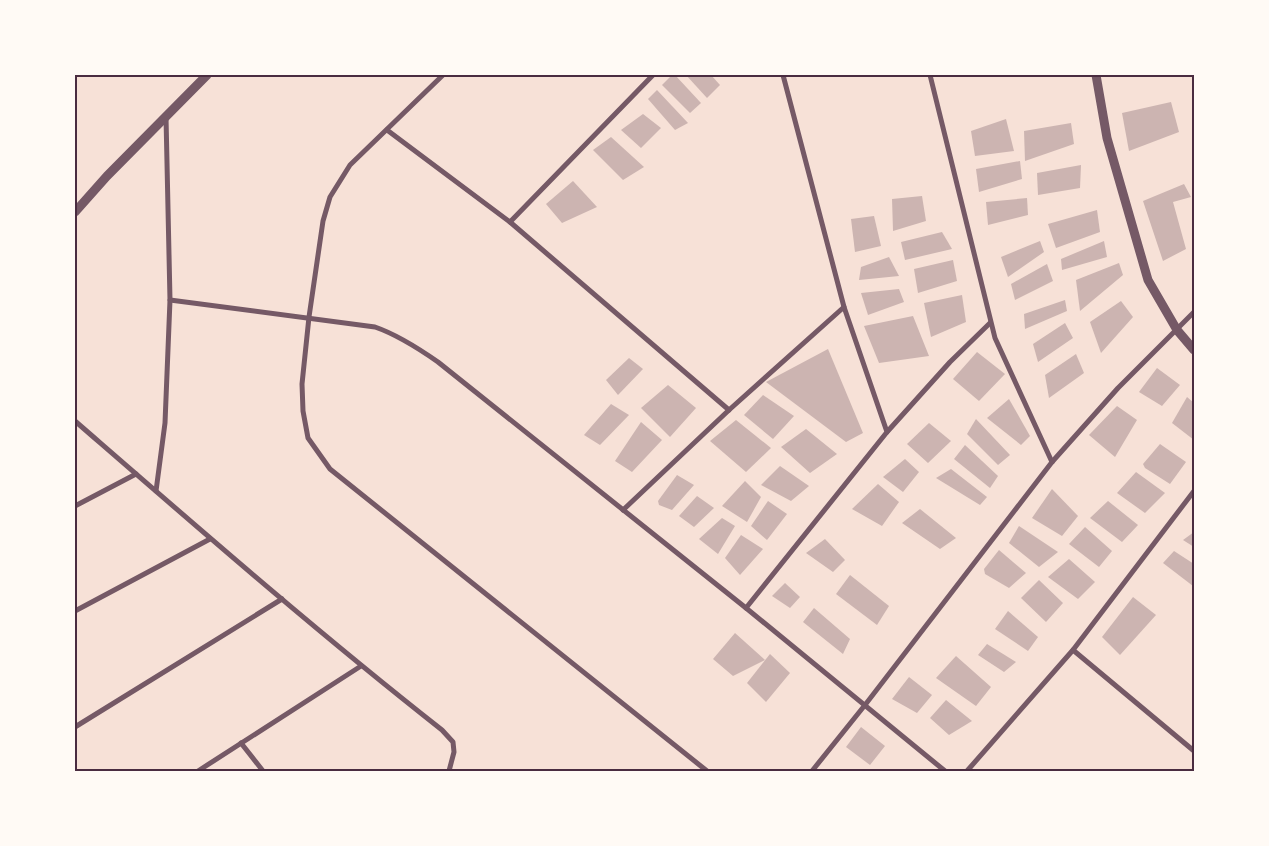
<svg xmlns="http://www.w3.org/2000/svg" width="1269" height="846" font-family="Commissioner,sans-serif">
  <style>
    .building { fill: #ccb4b1 }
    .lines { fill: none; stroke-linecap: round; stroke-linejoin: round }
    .minor { stroke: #755966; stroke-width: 5 }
    .tertiary { stroke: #755966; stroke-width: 9 }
    .neatline { fill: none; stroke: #4a2c40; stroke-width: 2 }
  </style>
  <rect width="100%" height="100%" fill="#f7e1d7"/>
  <g class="building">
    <path d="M672,75H675L701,103L690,113L662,85Z"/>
    <path d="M686,75H711L720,85L707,98Z"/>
    <path d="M657,90L688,123L675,130L648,99Z"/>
    <path d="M1171,102L1179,132L1129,151L1122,113Z"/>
    <path d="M643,114L661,128L641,148L621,130Z"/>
    <path d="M1006,119L1014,151L975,156L971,131Z"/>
    <path d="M1071,123L1074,144L1025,161L1024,131Z"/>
    <path d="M611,137L644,167L623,180L593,150Z"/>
    <path d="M1020,161L1022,179L979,192L976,169Z"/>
    <path d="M1081,165L1080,188L1038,195L1037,173Z"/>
    <path d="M573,181L597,207L562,223L546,204Z"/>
    <path d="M1184,184L1191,197L1173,202L1186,249L1163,261L1143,201Z"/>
    <path d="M922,196L926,221L893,231L892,199Z"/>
    <path d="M1027,198L1028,215L988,225L986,202Z"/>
    <path d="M1097,210L1100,232L1056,248L1048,224Z"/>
    <path d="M874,216L881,246L855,252L851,219Z"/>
    <path d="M942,232L952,249L905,260L901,242Z"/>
    <path d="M1040,241L1044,252L1008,277L1001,257Z"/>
    <path d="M1104,241L1107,257L1062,270L1061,259Z"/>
    <path d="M889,257L899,276L859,280L861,267Z"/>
    <path d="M953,260L957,281L918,293L914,269Z"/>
    <path d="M1119,263L1123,275L1080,311L1076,280Z"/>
    <path d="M1047,264L1053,281L1015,300L1011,284Z"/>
    <path d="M899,289L904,302L868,315L861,293Z"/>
    <path d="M962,295L966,322L931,337L924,303Z"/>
    <path d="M1065,300L1067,311L1025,329L1024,314Z"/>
    <path d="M1121,301L1133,317L1101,353L1090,322Z"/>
    <path d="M913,316L929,356L879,363L864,326Z"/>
    <path d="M1065,323L1073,338L1038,362L1033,344Z"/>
    <path d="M828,349L863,433L846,442L766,382Z"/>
    <path d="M977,352L1005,374L979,401L953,379Z"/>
    <path d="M1076,354L1084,373L1049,398L1045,375Z"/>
    <path d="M629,358L643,369L618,395L606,380Z"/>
    <path d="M1157,368L1180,385L1162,406L1139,392Z"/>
    <path d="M668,385L696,408L670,437L641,408Z"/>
    <path d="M763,395L794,416L773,439L744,415Z"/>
    <path d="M1187,397L1194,403V440L1172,423Z"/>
    <path d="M1009,399L1030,436L1021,445L987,418Z"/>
    <path d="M611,404L629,415L600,445L584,435Z"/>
    <path d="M1117,406L1137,420L1115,457L1089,435Z"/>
    <path d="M976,419L1010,455L998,465L967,434Z"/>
    <path d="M736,420L771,448L746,472L710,441Z"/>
    <path d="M641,422L662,440L632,472L615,461Z"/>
    <path d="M929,423L951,441L928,463L907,444Z"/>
    <path d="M806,429L837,454L810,473L781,447Z"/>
    <path d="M1160,444L1186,462L1170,484L1145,468L1143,464Z"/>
    <path d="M965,445L998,476L990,488L954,459Z"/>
    <path d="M905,459L919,472L903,492L883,477Z"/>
    <path d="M780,466L809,486L791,501L761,485Z"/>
    <path d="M951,469L987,497L980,505L936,478Z"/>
    <path d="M1136,472L1165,493L1145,513L1117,493Z"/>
    <path d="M677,475L694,485L672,510L659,505L658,501Z"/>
    <path d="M745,481L761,497L747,522L722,506Z"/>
    <path d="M878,484L899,502L882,526L852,509Z"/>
    <path d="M1052,489L1078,516L1062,536L1032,518Z"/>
    <path d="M697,496L714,508L694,527L679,516Z"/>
    <path d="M768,501L787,514L767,540L751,526Z"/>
    <path d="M1108,501L1138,525L1122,542L1090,518Z"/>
    <path d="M920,509L956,538L940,549L902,523Z"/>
    <path d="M722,518L735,526L718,554L699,539Z"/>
    <path d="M1019,526L1058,552L1039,567L1009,543Z"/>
    <path d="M1085,527L1112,551L1099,567L1069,544Z"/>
    <path d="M1194,532V547L1183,540Z"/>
    <path d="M741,535L763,549L740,575L725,558Z"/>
    <path d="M825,539L845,560L833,572L806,553Z"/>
    <path d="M999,550L1026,573L1009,588L985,574L984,569Z"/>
    <path d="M1174,551L1194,564L1193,586L1163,563Z"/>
    <path d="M1069,559L1095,582L1078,599L1048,577Z"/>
    <path d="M850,575L889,606L877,625L836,594Z"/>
    <path d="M1039,580L1063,603L1046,622L1021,598Z"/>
    <path d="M785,583L800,597L790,608L772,596Z"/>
    <path d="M1133,597L1156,615L1120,655L1102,637Z"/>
    <path d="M814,608L850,639L843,654L803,622Z"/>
    <path d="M1008,611L1038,637L1028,651L995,629Z"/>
    <path d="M735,633L765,660L733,676L713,659Z"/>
    <path d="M987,644L1016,662L1004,672L978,655Z"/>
    <path d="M770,654L790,673L766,702L747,683Z"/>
    <path d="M956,656L991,687L976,706L936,678Z"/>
    <path d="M909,677L932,695L917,713L892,699Z"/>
    <path d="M946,700L972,721L949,735L930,718Z"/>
    <path d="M861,727L885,746L870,765L846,747Z"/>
  </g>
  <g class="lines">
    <g class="minor">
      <path d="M443,75L350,165L330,197L323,221L309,317L302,384L303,411L308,438L330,469L707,771"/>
      <path d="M783,75L844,307"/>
      <path d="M930,75L995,338L1052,462"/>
      <path d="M387,130L510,222L729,410"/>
      <path d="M510,222L653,75"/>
      <path d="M170,300L375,327C398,335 418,348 438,362L746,608L945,771"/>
      <path d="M75,421C196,526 316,631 442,730L453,742L454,752L449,771"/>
      <path d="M887,432L950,362L990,323"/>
      <path d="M156,491L165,423L170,300L166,117"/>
      <path d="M75,506L136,474"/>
      <path d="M623,510L729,410L844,307L887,432L746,608"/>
      <path d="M75,611L210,539"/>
      <path d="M1073,650L1194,751"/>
      <path d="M75,727L282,599"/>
      <path d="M241,743L263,771"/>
      <path d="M198,771L361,666"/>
      <path d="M812,771L865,705L1052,462L1118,388L1194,312"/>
      <path d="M967,771L1073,650L1194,491"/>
    </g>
    <g class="tertiary">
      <path d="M1096,75L1107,138L1148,280L1177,330L1194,350"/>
      <path d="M75,212L107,176L207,75"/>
    </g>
  </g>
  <rect width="1269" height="846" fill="none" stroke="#fffaf5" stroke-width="152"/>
  <rect x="76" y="76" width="1117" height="694" class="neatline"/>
</svg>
